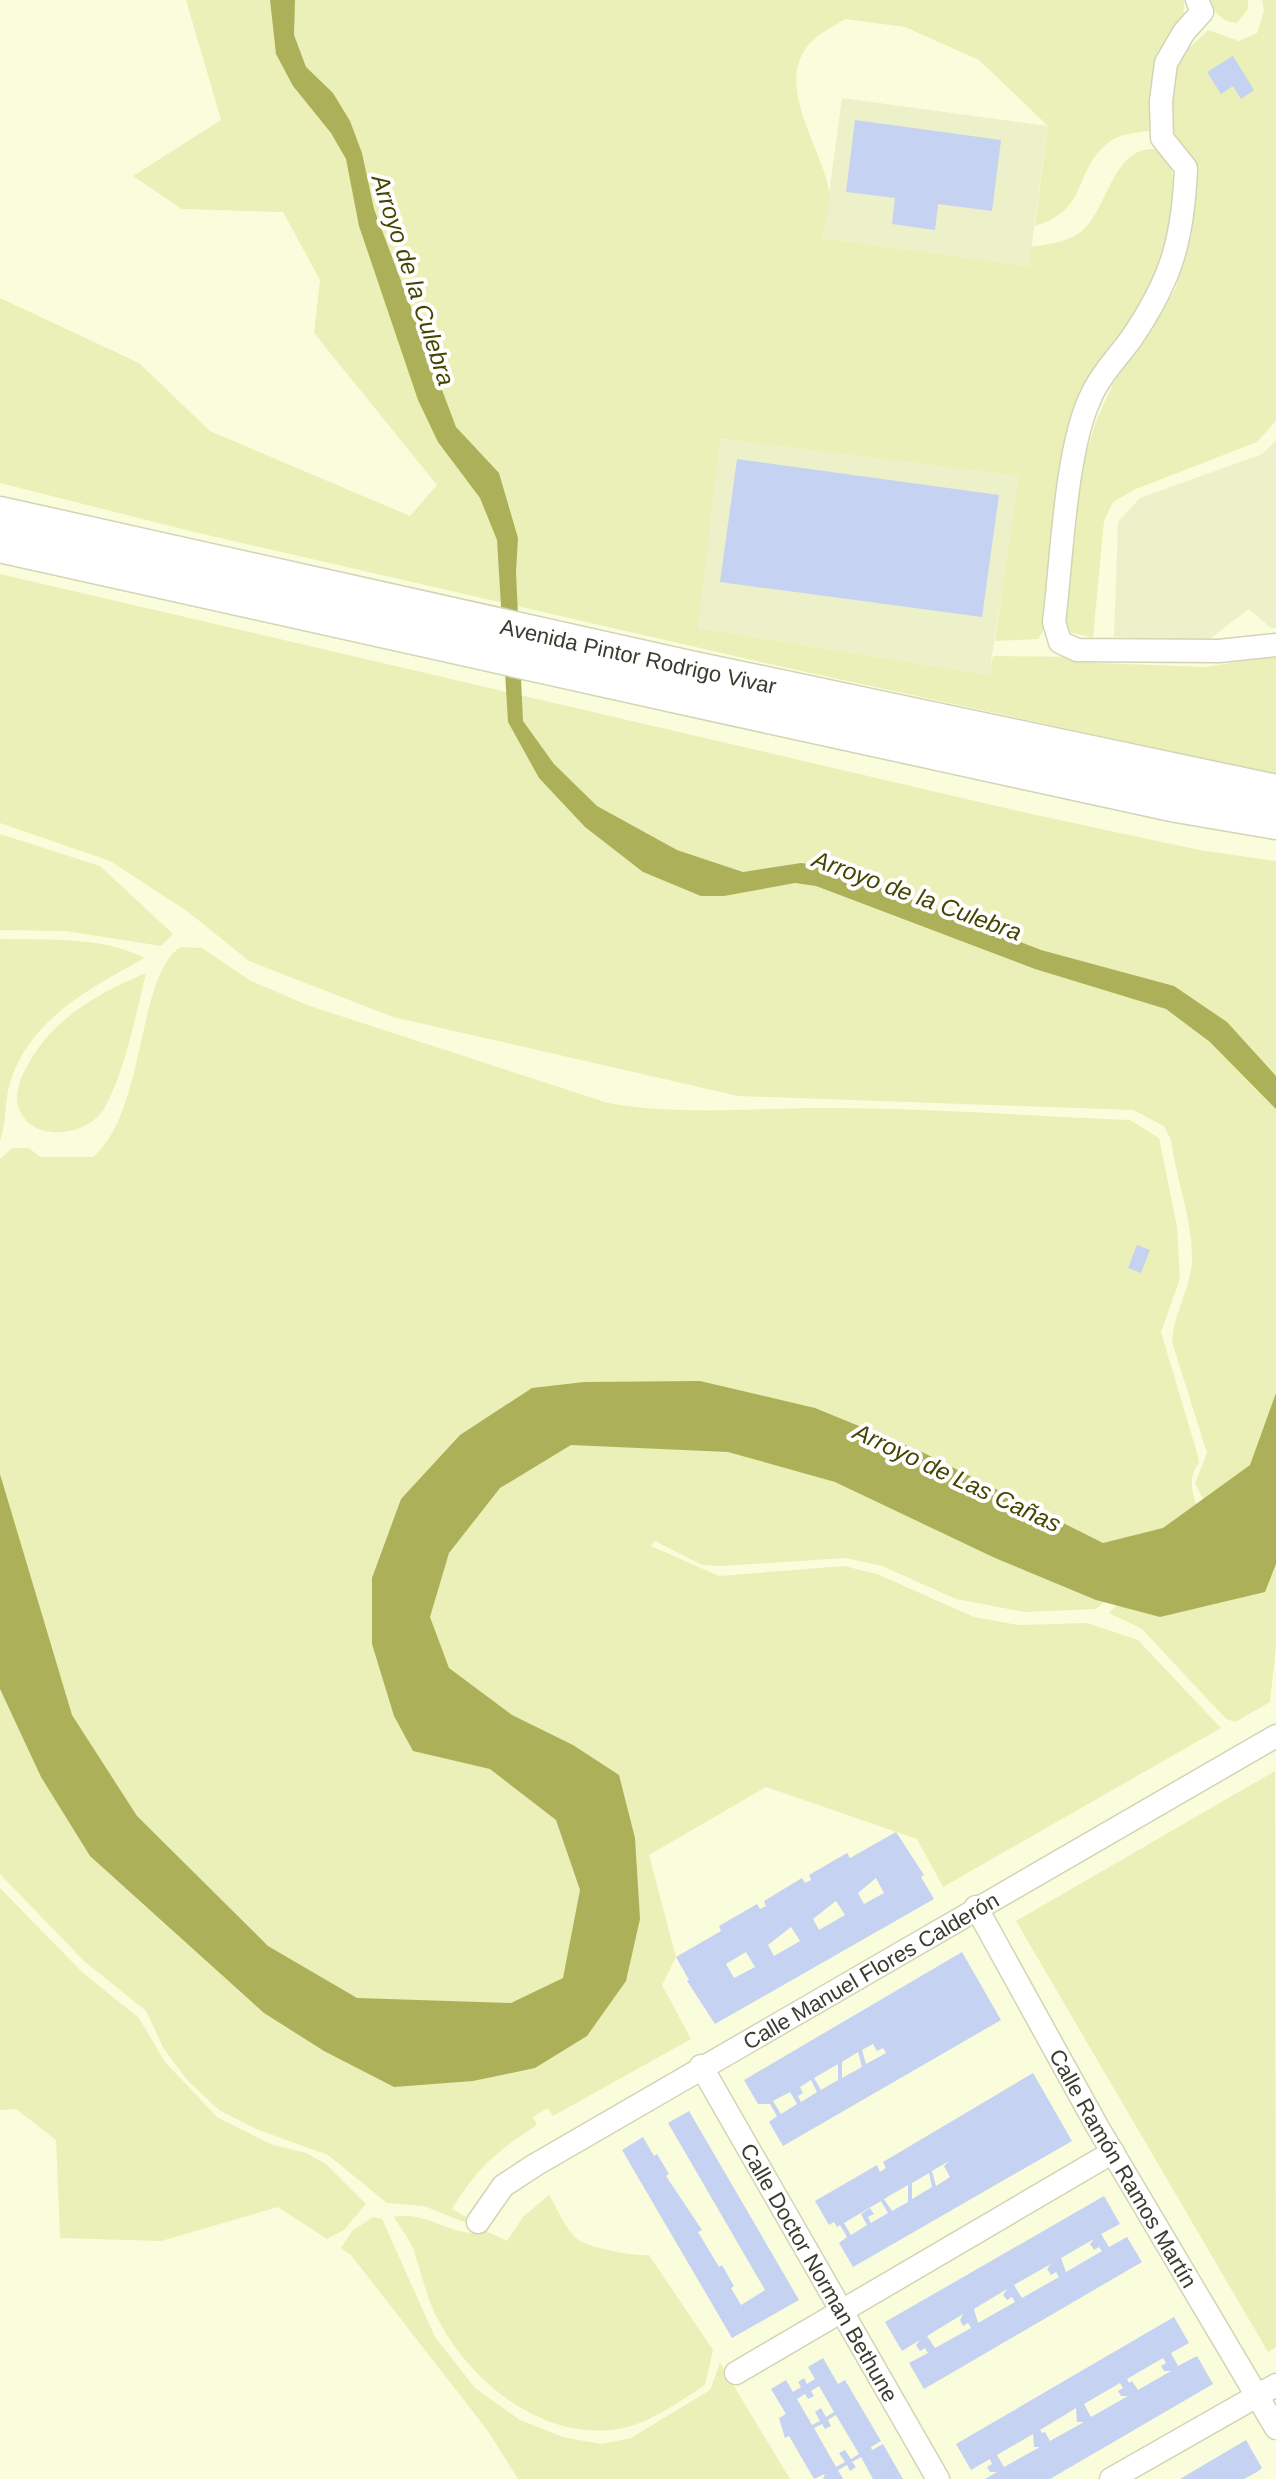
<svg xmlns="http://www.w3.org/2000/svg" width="1276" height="2479" font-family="Arial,sans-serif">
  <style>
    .built { fill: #edf1c9 }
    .green { fill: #ebf0b8 }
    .water { fill: #acb159 }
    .building { fill: #c6d2f1; fill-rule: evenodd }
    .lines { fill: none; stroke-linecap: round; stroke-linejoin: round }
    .minor-casing { stroke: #d2d5b5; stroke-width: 25 }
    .primary-casing { stroke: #d2d5b5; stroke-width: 37 }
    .minor { stroke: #fff; stroke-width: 22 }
    .primary { stroke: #fff; stroke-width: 34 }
    .labels { text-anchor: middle; stroke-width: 8; stroke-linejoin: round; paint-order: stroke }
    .street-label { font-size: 22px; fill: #3b3c2f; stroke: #fff }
    .water-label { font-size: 24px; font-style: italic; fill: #444500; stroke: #fff }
  </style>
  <rect width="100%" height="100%" fill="#fafddc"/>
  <g class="built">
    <path d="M842,98L1048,126L1029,266L823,238Z"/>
    <path d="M719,439L1020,476L989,675L698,628Z"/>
    <path d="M1276,441V628H1271L1249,609L1208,640L1114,637L1118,522L1140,498L1262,454Z"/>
  </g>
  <g class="green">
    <path d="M186,0H1184V16L1153,74L1155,130C1142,132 1123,133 1112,140C1071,169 1092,209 1035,226L1048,126L979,60L905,27L845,19C835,26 823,31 814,39C770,79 821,146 829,190C831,204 824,223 823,238L1029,266L1031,247C1049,244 1071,242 1084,229C1110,204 1114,140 1162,150C1191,194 1168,262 1142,304C1125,333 1086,368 1079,400C1063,473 1058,549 1048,623L1038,639L995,641L1019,476L720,439L698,628L989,675L993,656L1084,657L1099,663L1205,667L1276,656V774L783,667L190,531L0,483V298L139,363L210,431L410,516L437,485L314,333L320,280L283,212L182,209L133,176L221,120Z"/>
    <path d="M1207,0H1248V9L1237,23C1222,22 1215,13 1207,0Z"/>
    <path d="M1262,0H1276V421L1257,442L1136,489L1113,502L1104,521L1093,638L1070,632L1066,619L1083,463L1096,421L1113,384L1175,290L1192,234L1193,163L1173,131L1172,108L1177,69L1187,50L1208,30L1239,41L1257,33L1264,11Z"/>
    <path d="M0,574L1027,813L1199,850L1276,861V1647L1270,1702L1235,1722L1226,1719L1142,1629L1109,1613L1207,1507L1195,1483L1207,1453L1172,1342C1173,1313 1192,1287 1192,1257C1192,1219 1176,1178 1171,1140L1164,1126L1133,1110L738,1096L393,1017L249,961L187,911L110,861L0,823Z"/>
    <path d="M0,834L100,866L173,934L161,946L66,931L0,930Z"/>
    <path d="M0,939C46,940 102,936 145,958C92,987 31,1018 11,1080C4,1100 7,1121 0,1141Z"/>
    <path d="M181,947L202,948L251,981L310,1006L608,1103C681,1116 753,1108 826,1108C927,1108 1029,1116 1130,1120L1159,1138L1177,1227L1180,1279L1161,1332L1198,1456L1199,1463C1185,1480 1195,1498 1200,1517L1096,1609L1025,1612L956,1599L882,1566L846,1558L721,1566L702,1565L655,1541L651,1546L719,1576L844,1566L877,1574L974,1617L1018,1625L1087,1623L1138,1640L1221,1728L943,1887L917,1839L766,1787L649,1855L676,1957L662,1985L691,2039L553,2116L548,2108L533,2117L537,2125C497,2151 477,2168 452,2209L472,2220L464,2222L424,2206L387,2203L328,2155L256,2129L219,2110L188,2081L164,2049L146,2011L84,1961L0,1874V1689L41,1777L89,1816L0,1474V1159L12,1148H29L40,1157H93C147,1111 136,974 181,947Z"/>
    <path d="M146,973C137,1012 124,1073 105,1107C88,1138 28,1144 18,1105C15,1095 20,1079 25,1070C51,1019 95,995 146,973Z"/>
    <path d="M1275,1771L1276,2347L1268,2352L1016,1921Z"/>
    <path d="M0,1888L83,1973L139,2018L165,2062L217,2117L270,2144L306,2153L326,2164L366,2204L344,2230L327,2239L278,2207L161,2241L60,2238L56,2140L16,2109L0,2110Z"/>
    <path d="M549,2195C557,2208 565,2228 576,2238C587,2248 633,2256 649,2255L713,2350L705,2385C679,2402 649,2424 618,2429C544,2441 473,2384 440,2323C426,2299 422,2274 413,2248C408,2237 400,2227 394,2217C426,2209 458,2242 484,2230L507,2241L523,2217Z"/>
    <path d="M373,2217L382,2219L435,2337L475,2388L520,2420L563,2437L601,2444L631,2438L710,2390L720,2363L790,2479H518L488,2431L351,2255L341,2248L352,2231Z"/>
  </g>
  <g class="water">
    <path d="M270,0H295L294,35L306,67L333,93L350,121L362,153L374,209L456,427L499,473L518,538L516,572L523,721L554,764L597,806L677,850L743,872L801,863L828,867L1041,950L1174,986L1227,1022L1276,1076V1109L1210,1042L1166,1009L1035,969L816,886L795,883L724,896H701L643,872L585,827L539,778L508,722L497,540L480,498L438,442L418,400L359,226L346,159L331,133L293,86L276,54Z"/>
    <path d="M700,1381L815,1408L920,1451L1103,1543L1163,1528L1250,1465L1276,1393V1564L1265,1592L1160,1617L1096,1600L995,1558L835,1482L728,1452L571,1445L500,1488L449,1553L430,1617L449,1668L512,1715L573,1745L619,1775L635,1838L640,1919L626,1981L587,2036L535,2068L473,2081L394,2087L324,2051L264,2013L90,1856L41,1777L0,1689V1474L72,1715L137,1816L268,1946L357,1998L511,2003L563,1978L580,1890L556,1820L490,1769L413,1751L394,1716L372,1644V1578L401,1499L460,1435L532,1388L584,1382Z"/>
  </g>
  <g class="building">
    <path d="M1233,56L1254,90L1241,99L1233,86L1221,94L1207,72Z"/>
    <path d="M855,120L1001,140L992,211L938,204L935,230L892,224L895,198L846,192Z"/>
    <path d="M737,459L999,495L982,617L720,582Z"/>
    <path d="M1137,1245L1150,1250L1141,1273L1128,1268Z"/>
    <path d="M896,1832L924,1875L921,1877L934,1899L715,2024L687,1981L689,1980L676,1957L721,1931L719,1926L757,1904L760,1909L766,1906L764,1901L802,1878L805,1883L811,1880L809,1875L847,1853L850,1858ZM876,1878L884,1893L864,1904L858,1893ZM836,1901L845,1915L819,1930L813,1919ZM791,1927L800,1941L774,1956L768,1945ZM746,1952L755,1967L734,1978L726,1964Z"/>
    <path d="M962,1952L1001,2020L783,2146L769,2122L777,2116L770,2104H758L744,2080ZM873,2044L877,2051L883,2048L886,2053L866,2064L862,2050ZM858,2052L862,2067L842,2078V2062ZM838,2064V2080L821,2090L814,2078ZM811,2080L817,2092L801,2102L798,2096L803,2093L800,2087ZM790,2092L797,2104L781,2114L773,2101Z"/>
    <path d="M1033,2073L1072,2141L853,2267L839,2243L847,2237L840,2225L837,2227L834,2222L829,2225L815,2201L877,2165L880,2172L886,2168L883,2162ZM949,2161L944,2166L950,2177L936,2186L932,2171ZM929,2173L932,2187L912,2199V2183ZM908,2185V2202L892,2211L884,2199ZM881,2201L888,2213L871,2223L868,2217L874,2214L870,2208L861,2214L867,2225L851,2235L844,2223Z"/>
    <path d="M689,2111L799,2300L732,2338L622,2150L643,2137L654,2156L657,2154L669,2174L666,2176L702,2230L698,2232L719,2267L722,2265L734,2286L731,2288L741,2305L765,2290L668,2123Z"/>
    <path d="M1104,2196L1120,2224L1101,2234L1109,2247L1127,2237L1142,2262L924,2389L909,2363L928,2353L925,2348L920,2351L916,2345L920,2340L902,2351L885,2322ZM1094,2239L1090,2244L1094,2250L1099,2247L1102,2251L1066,2272L1061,2258ZM1051,2264L1047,2269L1051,2275L1056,2272L1059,2277L1022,2298L1014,2285ZM1007,2289L1003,2295L1007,2300L1012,2297L1015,2302L978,2323L974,2309ZM963,2314L960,2320L963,2326L968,2323L971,2328L935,2348L927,2336Z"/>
    <path d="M1174,2317L1189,2343L1171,2353L1178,2366L1197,2356L1213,2384L1050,2479H985L997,2472H990L987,2467L992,2464L990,2459L971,2470L956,2444ZM1163,2358L1166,2363L1161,2366L1164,2371H1171L1138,2390L1132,2381L1129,2383L1127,2379ZM1120,2383L1123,2388L1118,2391L1121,2396H1128L1091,2417L1084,2404ZM1076,2408L1077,2422H1084L1050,2441L1045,2432L1042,2433L1040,2430ZM1033,2434L1034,2447H1040L1004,2467L997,2455Z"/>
    <path d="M823,2358L838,2384L845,2380L881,2441L871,2447L872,2450L883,2444L903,2479H873L861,2457L852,2462L856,2467L850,2471L847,2465L838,2470L843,2479H823L825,2474L814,2479L789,2436L785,2438L779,2418L786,2414L771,2389L786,2380L793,2392L801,2387L798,2382L804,2378L807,2384L815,2379L808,2367ZM819,2386L834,2412L826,2417L821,2408L815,2412L820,2421L812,2425L797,2399L805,2394L808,2399L814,2396L811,2391ZM836,2415L859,2454L851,2459L845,2450L839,2453L845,2462L836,2467L814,2428L822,2424L825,2429L831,2426L828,2420Z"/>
    <path d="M1246,2440L1262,2468L1257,2472L1244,2479H1180Z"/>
  </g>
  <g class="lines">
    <g class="minor-casing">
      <g id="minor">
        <path d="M1197,0L1202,12L1184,32L1166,63L1161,101L1162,138L1186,168C1183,239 1172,279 1131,339C1118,357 1101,374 1092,394C1065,448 1062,560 1054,622L1060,642L1077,650L1219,651L1276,645"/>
        <path id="s1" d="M976,1907L1097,2126L1276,2428"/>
        <path id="s2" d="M701,2066L938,2479"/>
        <path id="s3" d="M478,2222L503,2186L535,2165L1276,1736"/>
        <path d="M736,2373L1113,2152"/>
        <path d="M1111,2479L1276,2385"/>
      </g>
    </g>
    <g class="primary-casing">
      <g id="primary">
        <path id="s4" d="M0,514L690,668L1276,792"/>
        <path d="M0,545L691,699L1171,804L1276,822"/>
      </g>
    </g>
    <use href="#minor" class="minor"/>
    <use href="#primary" class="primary"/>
  </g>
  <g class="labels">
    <g class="street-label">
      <text dy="8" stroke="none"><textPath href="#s4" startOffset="654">Avenida Pintor Rodrigo Vivar</textPath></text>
      <text dy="8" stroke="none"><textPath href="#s3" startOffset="470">Calle Manuel Flores Calderón</textPath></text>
      <text dy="8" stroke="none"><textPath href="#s1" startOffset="300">Calle Ramón Ramos Martín</textPath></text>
      <text dy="8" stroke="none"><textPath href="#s2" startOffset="238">Calle Doctor Norman Bethune</textPath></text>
    </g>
    <g class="water-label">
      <text transform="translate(413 280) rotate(72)" y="8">Arroyo de la Culebra</text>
      <text transform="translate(917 896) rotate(20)" y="8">Arroyo de la Culebra</text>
      <text transform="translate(957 1478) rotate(25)" y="8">Arroyo de Las Cañas</text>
    </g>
  </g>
</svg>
